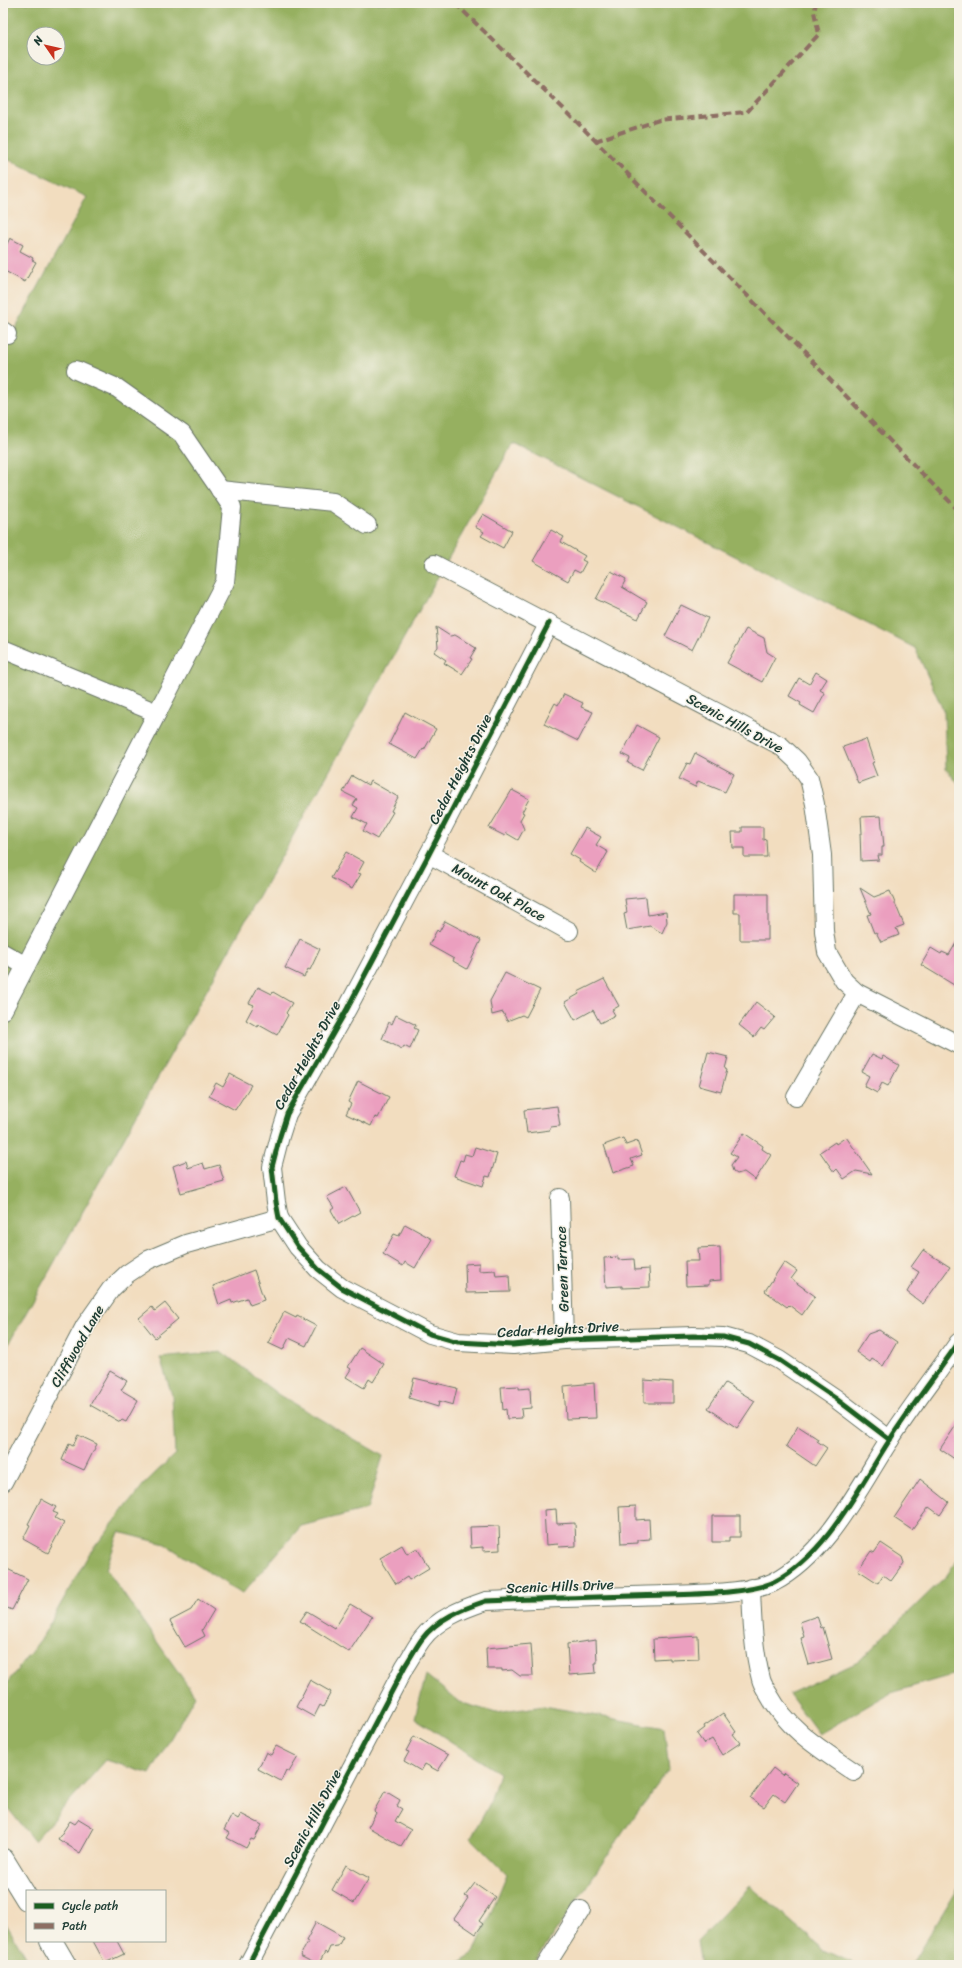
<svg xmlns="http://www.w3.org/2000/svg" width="962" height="1968" font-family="Sriracha,sans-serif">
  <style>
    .forest { fill: #96b061; stroke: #5a764a; fill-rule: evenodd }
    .building { fill: #eb9fbf }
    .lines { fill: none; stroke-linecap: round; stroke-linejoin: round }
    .street-casing { stroke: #697565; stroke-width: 20 }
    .secondary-casing { stroke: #697565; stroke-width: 24 }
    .street { stroke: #fff; stroke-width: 18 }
    .secondary { stroke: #fff; stroke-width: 22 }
    .quiet { stroke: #8d6e63; stroke-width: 4; stroke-dasharray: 8 4; stroke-linecap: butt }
    .cycleway-casing { stroke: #f7f3e8; stroke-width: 8 }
    .cycleway { stroke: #1b5e20; stroke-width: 5 }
    .labels { text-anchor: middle; stroke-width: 3; stroke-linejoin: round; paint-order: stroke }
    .street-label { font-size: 14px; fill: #1f3d34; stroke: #f7f3e8 }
  </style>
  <rect width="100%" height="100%" fill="#f7f3e8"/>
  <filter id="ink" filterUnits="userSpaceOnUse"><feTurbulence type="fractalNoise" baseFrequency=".025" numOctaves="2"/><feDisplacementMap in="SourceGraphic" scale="8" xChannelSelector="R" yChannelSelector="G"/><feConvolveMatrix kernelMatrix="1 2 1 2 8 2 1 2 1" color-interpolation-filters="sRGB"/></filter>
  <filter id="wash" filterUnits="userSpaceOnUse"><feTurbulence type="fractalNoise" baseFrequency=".012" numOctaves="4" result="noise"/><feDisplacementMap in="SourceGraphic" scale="16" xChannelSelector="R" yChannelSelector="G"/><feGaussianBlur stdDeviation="0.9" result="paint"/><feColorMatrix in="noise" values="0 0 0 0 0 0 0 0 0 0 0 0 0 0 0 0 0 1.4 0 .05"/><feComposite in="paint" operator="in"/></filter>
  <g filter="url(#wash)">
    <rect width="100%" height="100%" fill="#f2ddbf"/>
    <g class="forest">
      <path d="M3,3H959V785L946,769L944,712L915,648L513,443L3,1354V352L87,197L3,157ZM34,34H58V58H34Z"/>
      <path d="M222,1352L279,1395L383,1456L367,1509L301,1526L242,1594L165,1544L119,1532L106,1569L195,1696L150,1774L106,1760L34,1841L3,1802V1688L41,1639L89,1554L144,1484L175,1454L172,1395L160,1358Z"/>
      <path d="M959,1558V1673L890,1693L819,1734L789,1694L858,1662L947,1575Z"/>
      <path d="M426,1675L459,1702L496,1713L544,1706L664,1728L669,1769L628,1825L533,1965H454L474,1953L507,1874L471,1838L490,1803L499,1773L415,1718Z"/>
      <path d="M750,1886L824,1950L853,1963L854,1965H701L697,1941Z"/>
      <path d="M959,1886V1965H911Z"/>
      <path d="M3,1919L31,1965H3Z"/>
    </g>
    <g id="blocks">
      <g class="building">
        <path d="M10,238L23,245L20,251L33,258L32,260L36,262L25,282L3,270V252Z"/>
        <path d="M483,514L512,531L503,548L481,536L484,532L475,527Z"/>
        <path d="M551,530L564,537L561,542L585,556L582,560L586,562L580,573L574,570L568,581L533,561Z"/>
        <path d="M611,571L626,579L622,587L647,602L638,619L596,599Z"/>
        <path d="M681,605L708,618L692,650L665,636Z"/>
        <path d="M436,627L450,636L455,635L476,648L470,658L472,659L462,674L444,663L446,660L434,652L438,647Z"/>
        <path d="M746,629L764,638L767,652L775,657L762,682L727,663Z"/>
        <path d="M816,672L827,679L820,690L825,693L814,713L800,705L801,703L789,696L799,678L809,684Z"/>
        <path d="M564,694L583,703L581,707L593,712L578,741L544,724L555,703L558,705Z"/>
        <path d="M405,712L436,729L424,750L423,749L417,759L389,744Z"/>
        <path d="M637,725L659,737L642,770L628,763L630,758L622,754Z"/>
        <path d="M866,739L874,762L872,763L877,776L858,783L843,747Z"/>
        <path d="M695,753L734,774L725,792L698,781L695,787L679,779L687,763L690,764Z"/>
        <path d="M352,776L368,785L370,781L398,797L391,811L393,812L377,839L363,831L367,824L353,817L358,808L353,805L357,799L343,792Z"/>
        <path d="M512,790L529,799L522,812L524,813L520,820L524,829L518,840L506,833L505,836L489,828Z"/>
        <path d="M881,816L884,847H882V855H878L879,860L861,861L860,833H862L861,817Z"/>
        <path d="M742,827H763V840L766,839L767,857H744V848H733L732,832H742Z"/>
        <path d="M585,828L601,837L596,845L608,852L596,873L579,862L580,860L570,854Z"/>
        <path d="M346,852L364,862L358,873L361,874L352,889L331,878Z"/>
        <path d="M860,888L874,897L890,891L904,925L896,928L899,935L881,942L876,932L874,933L867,915L871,914Z"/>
        <path d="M734,894H768V940H740V913H734Z"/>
        <path d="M646,897L648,915L666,912L667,922L662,933L650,926L627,930L624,914L627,913L625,899Z"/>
        <path d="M445,921L481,940L467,969L453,961L454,959L429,945L437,930L439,932Z"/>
        <path d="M959,938V988L921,965L931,948L941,954L942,952L949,955Z"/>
        <path d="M300,939L320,949L310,970L308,969L304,977L285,968Z"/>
        <path d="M505,973L540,990L526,1017L522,1015L507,1021L503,1012L492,1015L490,1001Z"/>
        <path d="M604,979L619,1006L612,1010L615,1015L600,1023L593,1010L575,1020L565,1002L579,994L578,992Z"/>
        <path d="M258,987L272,994L273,992L292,1003L286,1013L288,1015L277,1035L259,1025L258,1027L246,1020L254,1005L249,1003Z"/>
        <path d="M756,1002L775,1017L764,1030L761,1028L754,1037L739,1025Z"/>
        <path d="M396,1015L416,1025L414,1028L418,1030L410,1049L404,1046L402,1049L382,1039L389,1022L392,1024Z"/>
        <path d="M708,1052L728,1057L725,1069L727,1070L721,1092L699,1086Z"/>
        <path d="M872,1054L882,1059L883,1056L899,1065L888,1086L882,1083L877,1093L864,1086L869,1076L862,1072Z"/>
        <path d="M230,1074L251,1085L235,1110L209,1096L216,1083L223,1087Z"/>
        <path d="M358,1081L389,1097L378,1118L375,1117L371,1126L346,1114L351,1104L348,1102Z"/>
        <path d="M557,1106L560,1126L550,1127V1130L527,1133L524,1110Z"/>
        <path d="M744,1133L763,1146L762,1149L771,1155L755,1180L744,1172L737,1174L733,1171L731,1165L737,1157L730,1153Z"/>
        <path d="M846,1137L872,1174L856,1171L844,1179L837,1169L834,1172L820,1152L835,1142L836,1144Z"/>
        <path d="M623,1138L626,1145L637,1141L642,1155L631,1159L634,1166L613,1173L604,1145Z"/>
        <path d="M475,1147L497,1154L490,1177L486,1176L483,1186L454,1176L460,1160L463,1161L465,1154L472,1156Z"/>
        <path d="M186,1161L188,1168L203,1163L205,1169L219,1165L224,1181L181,1193L173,1166Z"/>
        <path d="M346,1187L360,1212L339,1224L331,1210L334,1208L327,1197Z"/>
        <path d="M405,1224L432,1239L415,1268L405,1262L403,1266L383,1254L394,1234L399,1236Z"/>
        <path d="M720,1247L721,1280L709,1281V1285L686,1286L685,1261H699L698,1248Z"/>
        <path d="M923,1250L950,1267L923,1304L907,1292L919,1272L911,1267Z"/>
        <path d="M618,1257V1260L634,1259L635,1270L649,1269L650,1287L622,1288V1286L606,1287L604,1258Z"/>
        <path d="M784,1262L797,1271L791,1279L815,1296L802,1315L789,1305L787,1307L765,1291Z"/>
        <path d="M479,1263V1271L495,1270L496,1276L509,1275L510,1292L466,1293L465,1264Z"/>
        <path d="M254,1270L264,1300L250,1305L247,1298L232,1303L231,1300L219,1305L213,1286Z"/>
        <path d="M165,1303L178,1319L155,1338L139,1318L152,1307L155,1311Z"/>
        <path d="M284,1312L296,1318L297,1316L316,1326L306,1346L289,1338L283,1350L268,1343Z"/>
        <path d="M879,1330L897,1342L883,1366L872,1359L870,1362L856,1352L868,1334Z"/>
        <path d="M360,1348L384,1364L373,1382L369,1379L364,1388L346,1377L351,1369L348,1367Z"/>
        <path d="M110,1371L127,1381L121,1390L138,1400L126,1422L122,1420L120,1422L90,1405Z"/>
        <path d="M414,1378L457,1388L453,1405L439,1401L438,1407L409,1398Z"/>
        <path d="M644,1380L673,1382V1403H644Z"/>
        <path d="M594,1383L596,1418L566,1419L564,1386Z"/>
        <path d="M725,1383L755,1401L737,1428L708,1408Z"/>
        <path d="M519,1386V1389L530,1388L531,1408L521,1409L522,1418L507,1419L506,1409L503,1410L501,1387Z"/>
        <path d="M959,1421V1462L940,1449Z"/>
        <path d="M798,1426L818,1439L817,1441L827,1448L815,1466L786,1446Z"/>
        <path d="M78,1435L97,1444L84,1470L62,1460L69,1444L73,1446Z"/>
        <path d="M920,1479L949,1502L940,1515L929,1507L912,1530L894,1518Z"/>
        <path d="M41,1499L56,1507L53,1512L58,1514L55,1518L64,1523L48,1553L23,1539L30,1525L28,1524Z"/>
        <path d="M636,1506V1520L649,1519L650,1539L638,1540V1543L621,1544L619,1507Z"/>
        <path d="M556,1509L557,1524L575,1523L576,1546L559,1547L558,1544L546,1545L544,1510Z"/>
        <path d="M712,1516H740V1537H729V1542H712Z"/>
        <path d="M499,1526L500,1550L483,1551V1547L471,1548L470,1527Z"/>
        <path d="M881,1543L902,1557L904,1563L891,1581L883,1575L878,1583L858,1570L871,1551L874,1553Z"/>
        <path d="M402,1545L407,1554L417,1548L429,1568L409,1580L407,1577L396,1584L380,1558Z"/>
        <path d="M3,1567L28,1579L12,1610L3,1606Z"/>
        <path d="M198,1599L214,1610L202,1630L205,1636L185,1647L170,1621L191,1610Z"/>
        <path d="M350,1604L372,1617L349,1652L300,1621L307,1611L335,1628Z"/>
        <path d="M817,1616L821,1628L823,1627L832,1659L809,1665L801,1638L804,1637L800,1622Z"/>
        <path d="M698,1636L699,1659L670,1660V1658L654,1659L653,1639Z"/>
        <path d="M596,1640L597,1663H595L596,1673L569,1675L567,1644Z"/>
        <path d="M531,1644L533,1676H520L512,1670L502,1671V1669H487L486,1648Z"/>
        <path d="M310,1680L331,1692L323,1707L320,1705L314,1717L296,1707Z"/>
        <path d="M723,1713L736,1732L733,1734L740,1743L722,1755L712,1739L704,1744L697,1734L705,1728L704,1726Z"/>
        <path d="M414,1736L448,1755L438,1771L425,1764L421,1771L404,1761L409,1752L406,1751Z"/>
        <path d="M276,1746L298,1757L289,1772L286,1770L281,1781L258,1769L266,1752L271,1755Z"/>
        <path d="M773,1768L782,1775L784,1773L798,1783L785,1802L774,1794L764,1807L750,1798Z"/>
        <path d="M385,1791L400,1800L397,1806L402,1809L395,1821L411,1830L401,1846L368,1827L376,1813L374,1811Z"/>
        <path d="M241,1814L262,1825L254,1840L251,1839L246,1848L227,1838L230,1833L224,1830L232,1815L238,1819Z"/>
        <path d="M79,1819L94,1828L80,1853L58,1839L70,1821L75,1824Z"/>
        <path d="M346,1865L369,1878L354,1903L332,1890Z"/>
        <path d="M475,1883L495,1897L479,1921L483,1924L476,1934L454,1919L468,1898L465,1896Z"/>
        <path d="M316,1922L343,1937L338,1946L330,1947L327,1954L325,1952L318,1965L300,1956L308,1942L306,1941Z"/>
        <path d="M93,1941H117L124,1954L105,1963Z"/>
      </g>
    </g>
  </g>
  <g filter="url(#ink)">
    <use href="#blocks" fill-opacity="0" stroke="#697565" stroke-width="1"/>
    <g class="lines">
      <g class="street-casing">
        <g id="street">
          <path d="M3,331L7,334"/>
          <path d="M220,490L333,502L367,525"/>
          <path d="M434,564L781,746L797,761L809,778L815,804L822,855L824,931L827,952L844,981L857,993L959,1045"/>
          <path d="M549,623L429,854L347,1009L287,1114L280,1136L272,1167L276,1202L279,1218L298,1247L318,1269L342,1288L430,1334L458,1342L513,1345L564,1340L693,1336L723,1337L749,1344L779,1360L835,1398L890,1440"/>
          <path d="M3,649L157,713"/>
          <path d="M429,854L569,931"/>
          <path d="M3,953L26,966"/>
          <path d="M3,1010L225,582L232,507L182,434L117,388L76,370"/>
          <path d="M796,1097L857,993"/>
          <path d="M560,1198L564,1340"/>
          <path d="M3,1482L85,1326L111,1289L127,1274L148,1260L186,1244L279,1218"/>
          <path d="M751,1588C752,1618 753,1649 761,1679C762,1684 766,1690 769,1695C788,1730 822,1750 854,1772"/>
          <path d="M248,1965L405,1666C411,1657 416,1647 422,1639C437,1619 462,1609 486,1601C545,1598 604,1597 664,1595C691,1594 750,1594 774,1582C827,1554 858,1489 889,1441C911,1407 936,1375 959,1342"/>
          <path d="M546,1965L581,1910"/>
        </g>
      </g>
      <g class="secondary-casing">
        <g id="secondary">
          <path d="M3,1860L27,1899"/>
          <path d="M51,1941L65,1965"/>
        </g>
      </g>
      <use href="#street" class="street"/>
      <use href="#secondary" class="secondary"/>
      <g class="quiet">
        <path d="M455,3L568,113L959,511"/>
        <path d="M595,141L659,120L747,112L819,34L814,12L816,3"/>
      </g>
      <g class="cycleway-casing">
        <g id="cycleway">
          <path d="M549,623L429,854L347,1009L287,1114L280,1136L272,1167L276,1202L279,1218L298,1247L318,1269L342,1288L430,1334L458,1342L513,1345L564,1340L693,1336L723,1337L749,1344L779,1360L835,1398L890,1440"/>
          <path d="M248,1965L405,1666C411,1657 416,1647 422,1639C437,1619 462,1609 486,1601C545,1598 604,1597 664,1595C691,1594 750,1594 774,1582C827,1554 858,1489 889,1441C911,1407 936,1375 959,1342"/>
        </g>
      </g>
      <use href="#cycleway" class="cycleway"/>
    </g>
  </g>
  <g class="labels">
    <g class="street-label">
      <text transform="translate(735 723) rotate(29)" y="5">Scenic Hills Drive</text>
      <text transform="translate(460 769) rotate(-63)" y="5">Cedar Heights Drive</text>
      <text transform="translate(499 892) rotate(29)" y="5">Mount Oak Place</text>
      <text transform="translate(307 1055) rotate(-61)" y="5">Cedar Heights Drive</text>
      <text transform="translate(562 1269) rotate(-92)" y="5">Green Terrace</text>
      <text transform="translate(558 1329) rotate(-3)" y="5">Cedar Heights Drive</text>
      <text transform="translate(77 1346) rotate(-60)" y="5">Cliffwood Lane</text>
      <text transform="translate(560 1586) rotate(-2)" y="5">Scenic Hills Drive</text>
      <text transform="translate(312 1818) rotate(-62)" y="5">Scenic Hills Drive</text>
    </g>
  </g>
  <rect width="962" height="1968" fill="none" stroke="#f7f3e8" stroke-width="16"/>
  <rect x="26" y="1890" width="140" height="52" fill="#f7f3e8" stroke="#a1aaa0"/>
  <rect x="34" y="1903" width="20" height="6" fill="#1b5e20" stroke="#a1aaa0"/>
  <text x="62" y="1910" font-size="12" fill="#1f3d34">Cycle path</text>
  <rect x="34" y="1923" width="20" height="6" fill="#8d6e63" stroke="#a1aaa0"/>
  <text x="62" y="1930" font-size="12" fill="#1f3d34">Path</text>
  <g transform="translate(46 46) rotate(304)"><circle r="19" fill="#f7f3e8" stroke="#a1aaa0"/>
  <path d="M0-3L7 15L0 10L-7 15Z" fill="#c8321e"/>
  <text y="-6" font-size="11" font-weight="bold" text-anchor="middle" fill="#1f3d34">N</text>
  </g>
</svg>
